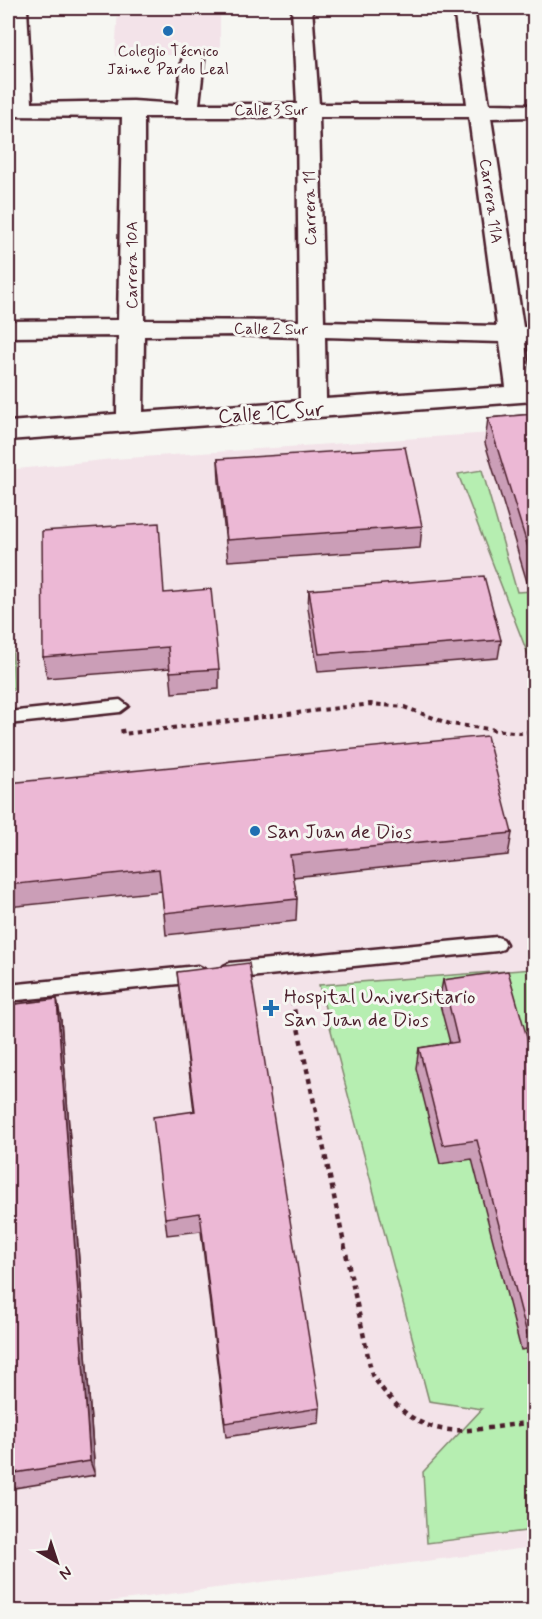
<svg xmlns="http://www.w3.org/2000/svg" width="542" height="1619" font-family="Mynerve,sans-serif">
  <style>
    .built { fill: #f3e3e9 }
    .green { fill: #b6eeb1; stroke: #80866e; stroke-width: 1.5 }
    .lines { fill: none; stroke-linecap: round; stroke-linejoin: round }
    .lane-casing { stroke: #4a1f2b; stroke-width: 5 }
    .street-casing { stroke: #4a1f2b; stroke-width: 5 }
    .path-far1 { stroke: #4a1f2b; stroke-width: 4; stroke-dasharray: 4.5 4.5; stroke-linecap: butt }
    .path { stroke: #4a1f2b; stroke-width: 4.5; stroke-dasharray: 5 5; stroke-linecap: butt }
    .lane { fill: #f6f6f2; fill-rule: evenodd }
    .street { fill: #f6f6f2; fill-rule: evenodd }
    .wall { fill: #cb9eb7; stroke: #4a1f2b; stroke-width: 1.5 }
    .shaded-wall { fill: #a58195; stroke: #4a1f2b; stroke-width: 1.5 }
    .building { fill: #ecb8d5; stroke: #4a1f2b; stroke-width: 1.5 }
    .poi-dot { fill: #1f6fb2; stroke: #f6f6f2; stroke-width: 2 }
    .labels { text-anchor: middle; stroke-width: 6; stroke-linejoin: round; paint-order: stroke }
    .far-poi-label { font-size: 16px; fill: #4a1f2b; stroke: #f6f6f2 }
    .far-street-label { font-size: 16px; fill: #4a1f2b; stroke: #f6f6f2 }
    .street-label { font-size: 20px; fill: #4a1f2b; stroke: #f6f6f2 }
    .poi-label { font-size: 20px; fill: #4a1f2b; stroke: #f6f6f2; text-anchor: start }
  </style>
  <rect width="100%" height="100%" fill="#f6f6f2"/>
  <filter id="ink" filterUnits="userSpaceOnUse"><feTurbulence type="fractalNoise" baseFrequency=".0167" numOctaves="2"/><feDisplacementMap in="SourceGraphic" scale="12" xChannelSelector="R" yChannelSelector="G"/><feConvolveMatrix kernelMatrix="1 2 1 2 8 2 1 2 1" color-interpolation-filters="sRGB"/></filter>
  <g filter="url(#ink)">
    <g class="built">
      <path d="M118,8H220V54L115,56Z"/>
      <path d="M534,430V1547L37,1611L8,1612V470L113,459Z"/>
    </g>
    <g class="green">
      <path d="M482,470L517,592L534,591V670L458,474Z"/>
      <path d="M8,512L14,690H8Z"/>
      <path d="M534,969V1530L427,1543L423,1472L482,1409L429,1401L319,985Z"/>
    </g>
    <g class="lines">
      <g class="lane-casing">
        <g id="lane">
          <path d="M120,700L128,706L120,712L8,724V712Z"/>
          <path d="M497,937L503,939L506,944L503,949L497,951L230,979L224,976L221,971L224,966L230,963Z"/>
          <path d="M198,966L204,969L207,974L204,979L198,982L8,1001V985Z"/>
        </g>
      </g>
      <g class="street-casing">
        <path id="street" d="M8,8H27L32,103L133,101L178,104L182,60L186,56H200L204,60L199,104H297L292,8H312L319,104H467L454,8H474L489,104L534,105V117L491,118L523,327H534V343H525L532,385H534V401L8,440V422L117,414L118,336L8,337V321L118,320L122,117L8,116V104L10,103ZM144,117H297L299,321L144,320ZM319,117H469L497,326L324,322ZM235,335L299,337L300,401L143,412L144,336ZM325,337L500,342L506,387L326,399Z"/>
      </g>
      <path class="path-far1" d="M122,729L123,734L371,704L404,707L450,724L520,733L534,731"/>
      <path class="path" d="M290,990L372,1375C422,1448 457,1431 534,1422"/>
      <use href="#lane" class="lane"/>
      <use href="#street" class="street"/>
    </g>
    <g class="wall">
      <path d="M534,414V581L527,582L485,443L488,418Z"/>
      <path d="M218,459L422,526L420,548L228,561L219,481Z"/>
      <path d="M309,590L501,640L498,658L318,672L308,608Z"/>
      <path d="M164,593L219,669V689L172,693L170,668L47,678L43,657Z"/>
      <path d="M8,783L512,833L508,855L293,877L297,899L296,921L166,935L162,891L8,907Z"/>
      <path d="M177,972L320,1408L319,1423L226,1437L201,1231L167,1235L165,1218L194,1111Z"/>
      <path d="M443,980L534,1062V1348L521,1350L472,1159L440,1164L416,1068L419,1048L450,1043L439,1001Z"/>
      <path d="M57,999L61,1020L95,1475L8,1489V1005Z"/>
    </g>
    <path class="shaded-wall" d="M57,999L61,1020L95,1475L90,1461Z"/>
    <g class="building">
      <path d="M534,414V557H531L488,418Z"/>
      <path d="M405,447L422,526L227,540L218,459Z"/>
      <path d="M159,523L164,593L211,589L219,669L170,672L168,647L43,657L42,531Z"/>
      <path d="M484,576L501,640L319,654L309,590Z"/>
      <path d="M487,736L512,833L290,855L297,899L164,913L159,869L8,885V783Z"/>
      <path d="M249,963L320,1408L225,1423L200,1213L165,1218L153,1117L195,1111L177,972Z"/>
      <path d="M508,971L534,1062V1333L527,1334L477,1140L443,1145L419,1048L458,1042L443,980Z"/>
      <path d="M57,999L90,1461L8,1474V1005Z"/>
    </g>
  </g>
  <g class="poi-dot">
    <circle cx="168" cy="31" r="6"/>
    <circle cx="255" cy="831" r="6"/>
    <path d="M268 999h6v6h6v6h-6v6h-6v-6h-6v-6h6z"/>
  </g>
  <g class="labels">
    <g class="far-poi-label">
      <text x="168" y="56">Colegio Técnico<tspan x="168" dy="18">Jaime Pardo Leal</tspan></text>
    </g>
    <g class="far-street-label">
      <text x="271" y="115">Calle 3 Sur</text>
      <text transform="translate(492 201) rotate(82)" y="6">Carrera 11A</text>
      <text transform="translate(309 208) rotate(-91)" y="6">Carrera 11</text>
      <text transform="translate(131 265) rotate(-90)" y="6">Carrera 10A</text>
      <text transform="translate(271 328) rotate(1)" y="6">Calle 2 Sur</text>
    </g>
    <g class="street-label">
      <text transform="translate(271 412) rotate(-4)" y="7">Calle 1C Sur</text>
    </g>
    <g class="poi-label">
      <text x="267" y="838">San Juan de Dios</text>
      <text x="284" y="1003">Hospital Universitario<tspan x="284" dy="23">San Juan de Dios</tspan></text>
    </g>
  </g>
  <rect width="542" height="1619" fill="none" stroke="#f6f6f2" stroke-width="30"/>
  <rect x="15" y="15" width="512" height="1589" fill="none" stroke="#4a1f2b" stroke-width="2" filter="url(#ink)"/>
  <g transform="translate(57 1562) rotate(141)" stroke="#f6f6f2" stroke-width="4.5" paint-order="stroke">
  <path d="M0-4.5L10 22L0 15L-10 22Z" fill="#4a1f2b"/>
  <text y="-9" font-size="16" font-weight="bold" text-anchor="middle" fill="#4a1f2b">N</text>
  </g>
</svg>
